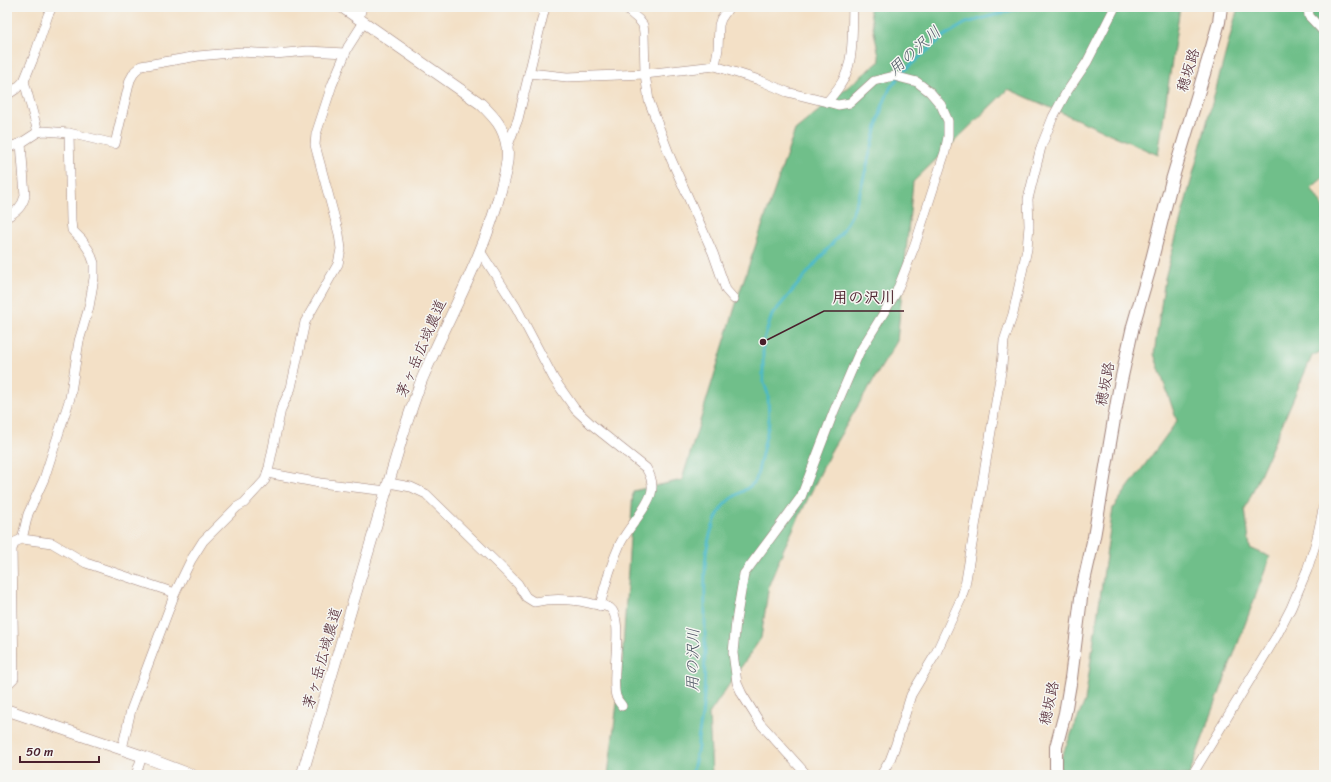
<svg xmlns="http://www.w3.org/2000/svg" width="1331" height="782" font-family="Sriracha,'Klee One',sans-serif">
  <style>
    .forest { fill: #6fbf8a; stroke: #5c6f5a }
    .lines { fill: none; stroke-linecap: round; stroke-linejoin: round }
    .stream { stroke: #4cb9c7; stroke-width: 3 }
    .minor-casing { stroke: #9e8078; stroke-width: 10 }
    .tertiary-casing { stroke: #9e8078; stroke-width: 12 }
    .secondary-casing { stroke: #9e8078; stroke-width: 14 }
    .minor { stroke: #fff; stroke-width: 9 }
    .tertiary { stroke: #fff; stroke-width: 11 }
    .secondary { stroke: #fff; stroke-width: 12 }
    .labels { text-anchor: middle; stroke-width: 3; stroke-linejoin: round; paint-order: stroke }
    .street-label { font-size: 15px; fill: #4a1f2b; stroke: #f6f6f2 }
    .water-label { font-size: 16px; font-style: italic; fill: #4b5562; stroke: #f6f6f2 }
    .leader { fill: none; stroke: #4a1f2b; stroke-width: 1.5 }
    .callout-dot { fill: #4a1f2b; stroke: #f6f6f2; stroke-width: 1.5 }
    .callout-label { font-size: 16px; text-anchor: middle; font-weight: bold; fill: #4a1f2b; stroke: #f6f6f2; stroke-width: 3; stroke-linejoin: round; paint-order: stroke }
  </style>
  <rect width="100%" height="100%" fill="#f6f6f2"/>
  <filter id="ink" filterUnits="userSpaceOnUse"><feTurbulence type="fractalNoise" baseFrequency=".025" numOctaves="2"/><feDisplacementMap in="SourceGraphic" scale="8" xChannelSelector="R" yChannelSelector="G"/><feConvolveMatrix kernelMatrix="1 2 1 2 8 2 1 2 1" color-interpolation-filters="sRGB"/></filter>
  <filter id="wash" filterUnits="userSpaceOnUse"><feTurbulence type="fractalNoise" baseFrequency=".012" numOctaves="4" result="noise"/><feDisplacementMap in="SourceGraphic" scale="16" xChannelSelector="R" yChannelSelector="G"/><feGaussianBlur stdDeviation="0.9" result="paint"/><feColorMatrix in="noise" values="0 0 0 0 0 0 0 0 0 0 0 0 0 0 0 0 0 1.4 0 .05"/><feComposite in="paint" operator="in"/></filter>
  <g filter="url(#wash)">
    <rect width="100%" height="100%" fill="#f3e0c6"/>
    <g class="forest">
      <path d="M869,7H1180L1158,155L1008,89L913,182L897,341L832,449L784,548L769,585L761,638L709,714L712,775H608L622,664L633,491L682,480L740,291L795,130L880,61Z"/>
      <path d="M1238,7H1324V177L1311,188L1324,208V350L1312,356L1245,509L1250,548L1270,557L1189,775H1054L1085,701L1113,508L1177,421L1154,354L1165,278Z"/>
    </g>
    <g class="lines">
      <path class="stream" d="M692,775L698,747V739L702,716L704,695C705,668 705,640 705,613C705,575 701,543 721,509C729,495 748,492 756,480L769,423L768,394L763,380V342L772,315L842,232L852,214L860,192L882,107L890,88L906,69L944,36L966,23L1023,7"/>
    </g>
  </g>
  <g filter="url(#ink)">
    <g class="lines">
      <g class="minor-casing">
        <g id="minor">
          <path d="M624,7L639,20L643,25L644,33L645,74L649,101L671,159L713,253L726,290L734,299"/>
          <path d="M1308,7L1309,16L1324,32"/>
          <path d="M359,18L362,7"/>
          <path d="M715,66L718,49L719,25L721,19L729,7"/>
          <path d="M529,73L567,77L645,74L715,66L759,80L787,92L827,102C834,94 841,86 845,76C854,57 852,28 853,7"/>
          <path d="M24,81L38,132"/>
          <path d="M7,95L16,89L24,81L35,54L48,15L52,7"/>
          <path d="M7,148L21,143L38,132L44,131L69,133L115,144L130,80L135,71L141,66L198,56L241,52L275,54L308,51L345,53"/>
          <path d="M507,148L518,119L545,7"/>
          <path d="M7,217C17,211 22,207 25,196L21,143"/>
          <path d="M480,251L516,307L554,379L575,409L592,425L646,468C651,476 654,484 651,494C645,512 628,527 620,544C611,564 605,585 600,606"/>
          <path d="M267,473L320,483L387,491"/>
          <path d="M389,483L411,487L426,494L507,573L518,584L526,597L534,602C553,598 570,599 589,603C595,605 605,605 610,608C625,619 610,677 616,696C617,700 620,703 622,706"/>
          <path d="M22,539L28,514L44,479L70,398L79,341L89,307L94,278V263L90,252L82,240L72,230L71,221L69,133"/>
          <path d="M7,685L14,678L12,549L15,542L22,539L52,543L86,563L175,593"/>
          <path d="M122,749L131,710L175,593L191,560L203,541L237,507L244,503L265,480L269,467L281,409L291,388L305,322L338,264L341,249L339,234L315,145L316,134L332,85L348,47L364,22"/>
          <path d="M136,775L142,756"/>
          <path d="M807,775L760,723L742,694L737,683L733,653L736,621L744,574L801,497L834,411L859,353L896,293L915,245L945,152L948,137V121L941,105L930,92L917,82L894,76L874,81L850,103L838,105L827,102"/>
          <path d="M881,775L890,760L896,744L911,695L935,655L961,599L965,586L1002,366L1004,341L1013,314L1027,249L1029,226L1028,199L1041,147L1053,117L1066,93L1087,62L1115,7"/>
          <path d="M1192,775L1276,637L1291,608L1307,570L1316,542L1324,505"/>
        </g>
      </g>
      <g class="tertiary-casing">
        <g id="tertiary">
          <path d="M7,710L142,756L192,775"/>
          <path d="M302,775L403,434C409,416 415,397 422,379C449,316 484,256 501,189C504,176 509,162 507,147C504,127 495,118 481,104L342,7"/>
        </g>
      </g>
      <g class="secondary-casing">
        <path id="secondary" d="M1057,775L1056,767V747L1065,713L1071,678L1082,590L1094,537L1119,390L1133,326L1149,271L1172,180L1212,47L1219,22L1221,7"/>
      </g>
      <use href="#minor" class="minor"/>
      <use href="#tertiary" class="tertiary"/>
      <use href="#secondary" class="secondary"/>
    </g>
  </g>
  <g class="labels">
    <g class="street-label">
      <text transform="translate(1188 70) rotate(-73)" y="5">穂坂路</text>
      <text transform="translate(421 348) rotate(-67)" y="5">茅ヶ岳広域農道</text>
      <text transform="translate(1105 384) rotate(-79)" y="5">穂坂路</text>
      <text transform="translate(322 658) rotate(-74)" y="5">茅ヶ岳広域農道</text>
      <text transform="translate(1049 703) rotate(-78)" y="5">穂坂路</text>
    </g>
    <g class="water-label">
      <text transform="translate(914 50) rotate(-42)" y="6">用の沢川</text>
      <text transform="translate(692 660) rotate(-89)" y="6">用の沢川</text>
    </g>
  </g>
  <path class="leader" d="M763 342L824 311H904"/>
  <circle class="callout-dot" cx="763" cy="342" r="4"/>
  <g class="callout-label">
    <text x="864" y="303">用の沢川</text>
  </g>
  <rect width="1331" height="782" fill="none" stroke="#f6f6f2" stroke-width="24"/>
  <path d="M20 756v6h79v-6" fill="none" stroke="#4a1f2b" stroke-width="2"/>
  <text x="26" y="756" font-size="12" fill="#4a1f2b" stroke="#f6f6f2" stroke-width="3" paint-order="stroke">50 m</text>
</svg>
